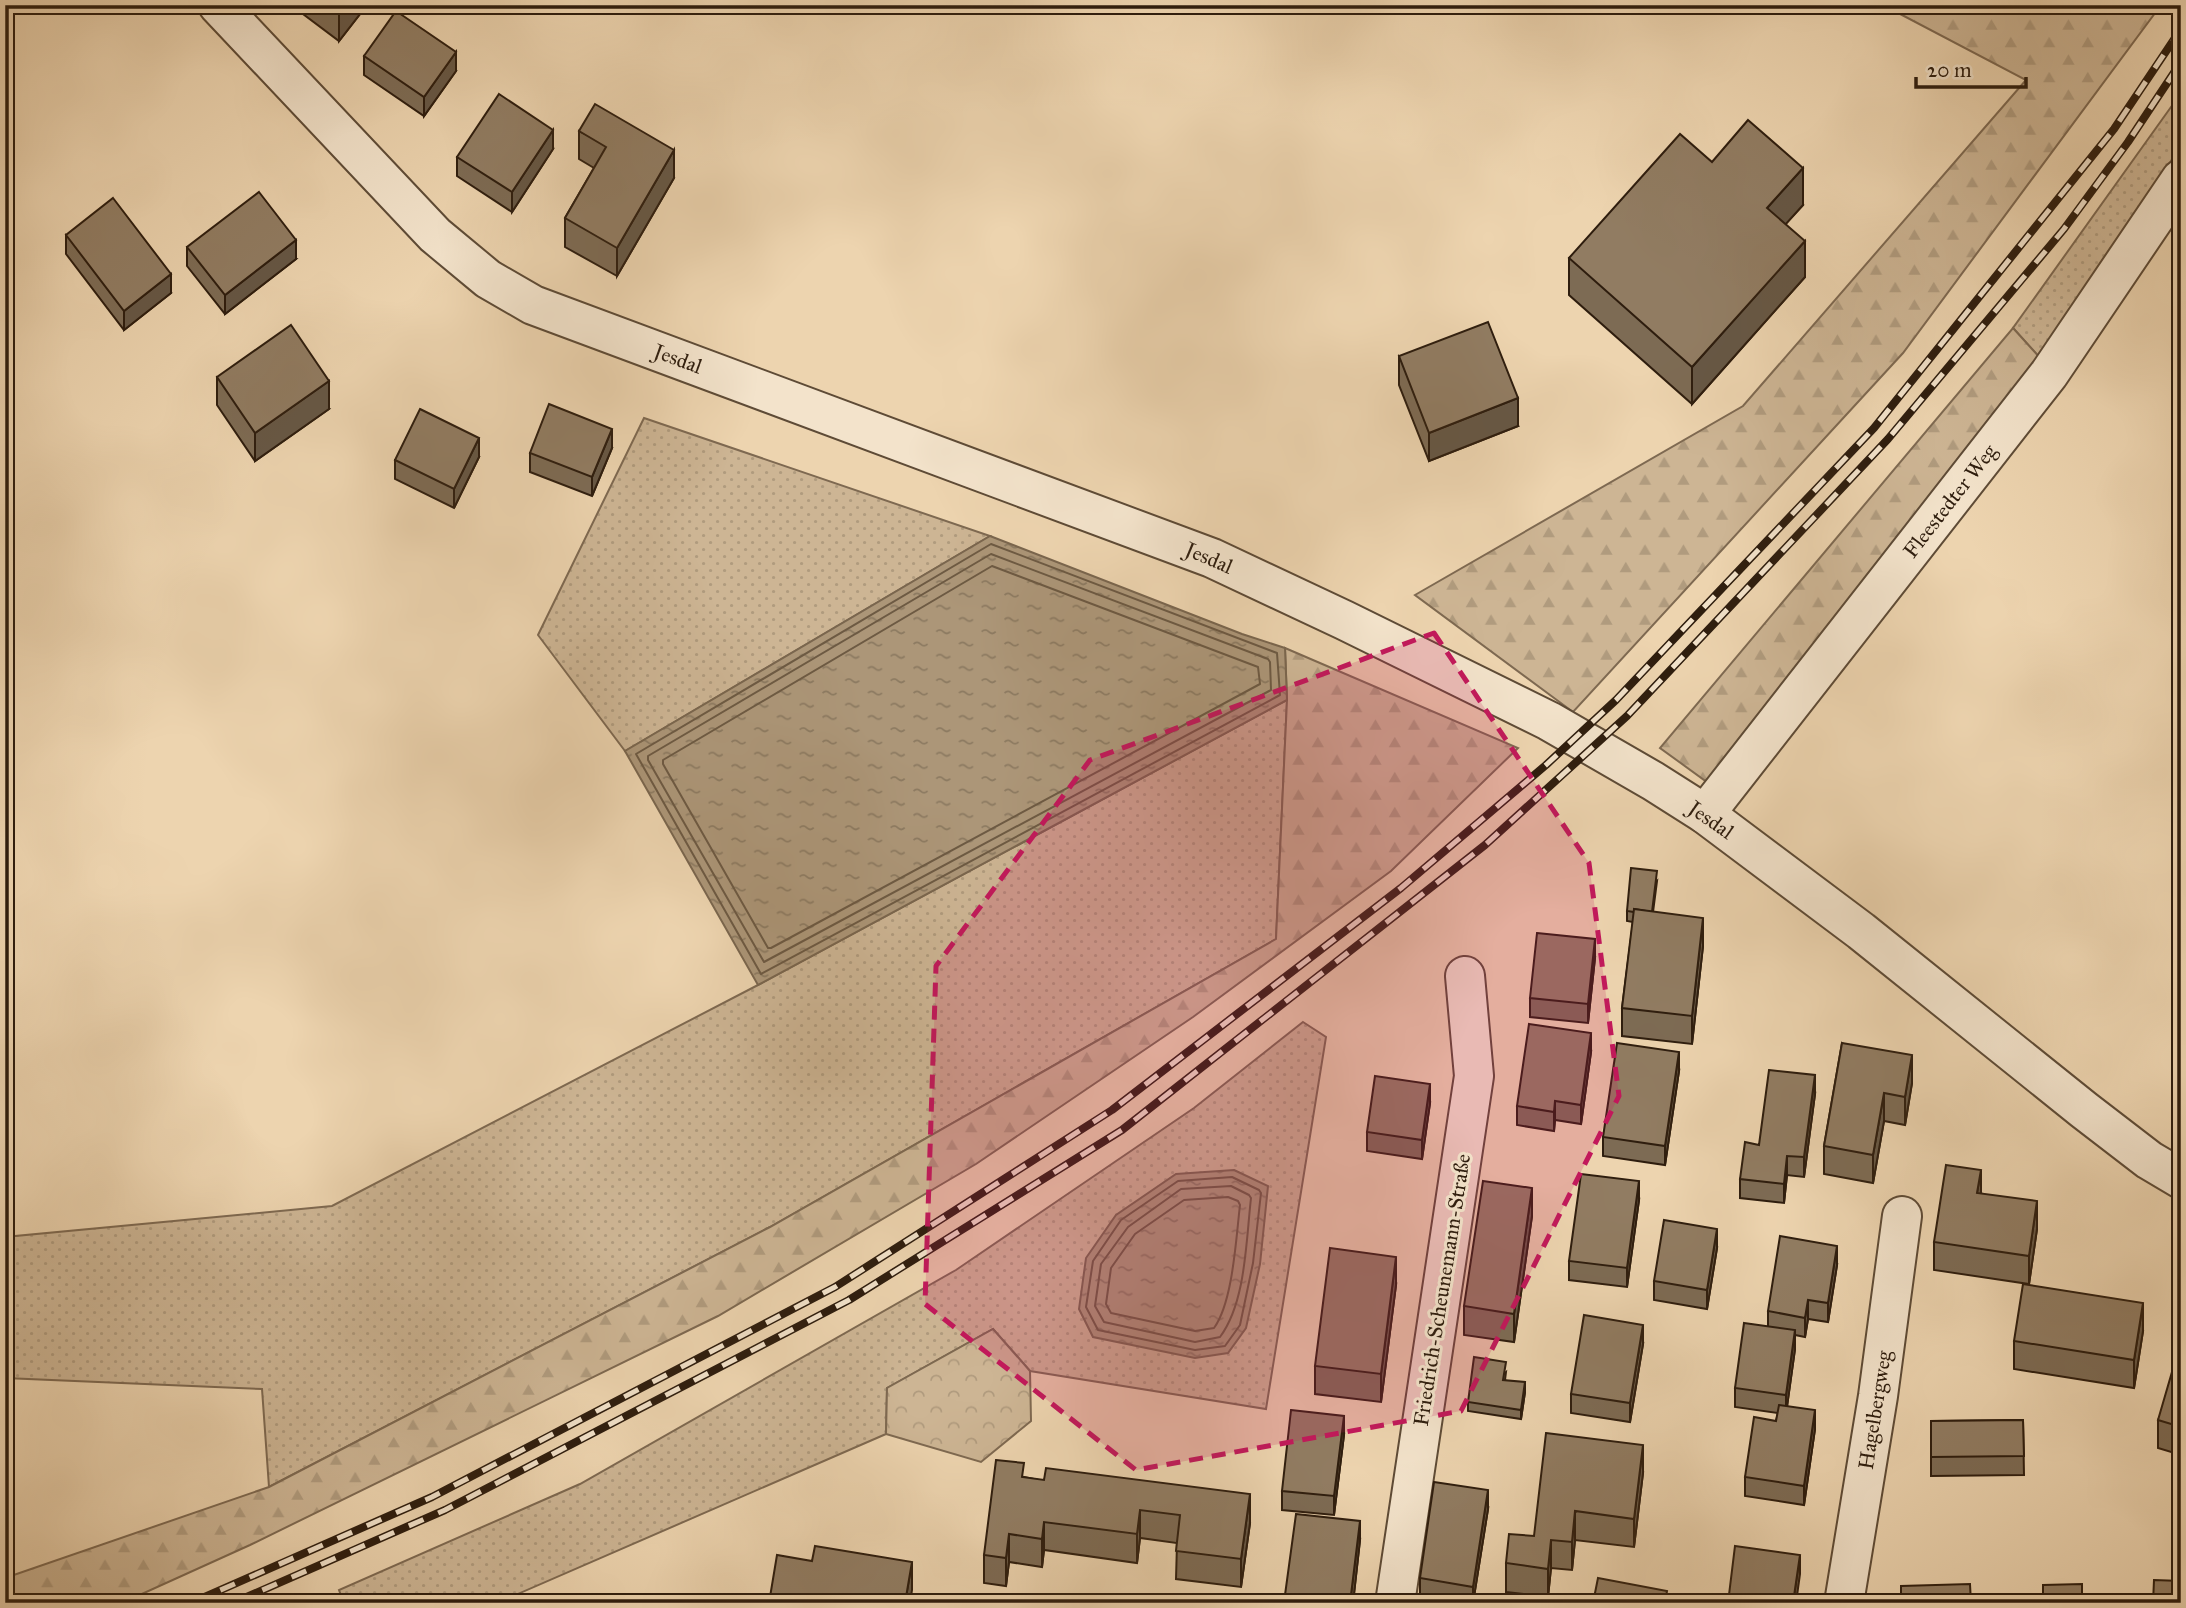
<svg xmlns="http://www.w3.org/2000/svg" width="2186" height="1608" font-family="'IM FELL Great Primer',serif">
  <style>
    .grass { fill: url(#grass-dots); stroke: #7e6951; stroke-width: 2 }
    .forest { fill: url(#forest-firs); stroke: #7e6951; stroke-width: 2 }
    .park { fill: url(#park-crowns); stroke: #7e6951; stroke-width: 2 }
    .water { fill: url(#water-ripples); stroke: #7a664e; stroke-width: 2 }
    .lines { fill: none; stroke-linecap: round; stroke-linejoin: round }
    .shore { stroke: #6d5a43; stroke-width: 2 }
    .minor-casing { stroke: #5e4b36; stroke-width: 42 }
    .minor { stroke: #f3e3cb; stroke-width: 38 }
    .rail-casing { stroke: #2e1d0e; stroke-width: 8 }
    .rail { stroke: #f3e3cb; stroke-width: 5; stroke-dasharray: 16; stroke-linecap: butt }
    .wall { fill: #7d6b54; stroke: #2e1d0e; stroke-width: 2 }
    .shaded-wall { fill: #665745; stroke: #2e1d0e; stroke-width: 2 }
    .building { fill: #917c62; stroke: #2e1d0e; stroke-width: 2 }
    .marked { fill: #c2185b; fill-opacity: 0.2; stroke: #c2185b; stroke-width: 5; stroke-dasharray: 14 9; stroke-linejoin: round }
    .labels { text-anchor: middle; stroke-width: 6; stroke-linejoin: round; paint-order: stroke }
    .street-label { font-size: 21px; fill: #2e1d0e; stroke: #f3e3cb }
  </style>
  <defs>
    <pattern id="grass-dots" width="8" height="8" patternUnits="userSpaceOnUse" patternTransform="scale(1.75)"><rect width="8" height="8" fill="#cdb594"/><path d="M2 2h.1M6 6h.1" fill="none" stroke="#b09b7e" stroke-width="1.8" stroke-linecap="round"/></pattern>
    <pattern id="forest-firs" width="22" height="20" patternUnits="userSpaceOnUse" patternTransform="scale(1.75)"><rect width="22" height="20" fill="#cdb594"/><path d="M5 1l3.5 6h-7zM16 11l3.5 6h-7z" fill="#b09b7e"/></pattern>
    <pattern id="park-crowns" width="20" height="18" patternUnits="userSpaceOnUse" patternTransform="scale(1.75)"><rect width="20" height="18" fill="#cdb594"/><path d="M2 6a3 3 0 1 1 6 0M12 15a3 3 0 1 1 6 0" fill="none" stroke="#b09b7e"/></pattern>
    <pattern id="water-ripples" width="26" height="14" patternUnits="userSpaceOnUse" patternTransform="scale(1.75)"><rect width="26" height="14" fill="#ac9678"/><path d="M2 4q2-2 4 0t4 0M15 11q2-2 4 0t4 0" fill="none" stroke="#8c7a61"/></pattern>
  </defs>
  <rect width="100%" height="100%" fill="#edd4af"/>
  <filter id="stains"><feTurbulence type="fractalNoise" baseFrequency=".00286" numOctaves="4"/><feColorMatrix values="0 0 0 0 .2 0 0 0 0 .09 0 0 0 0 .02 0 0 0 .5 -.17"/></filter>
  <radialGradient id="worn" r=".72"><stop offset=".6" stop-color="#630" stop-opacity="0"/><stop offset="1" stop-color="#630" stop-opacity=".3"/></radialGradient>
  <g class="grass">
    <path d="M2181,93V143L2144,210L2041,359L2013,328Z"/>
    <path d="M644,418L990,536L625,751L538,635Z"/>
    <path d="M1287,700L1276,939L770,1227L269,1487L262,1389L5,1378V1237L332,1206L758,985Z"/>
    <path d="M1303,1022L1326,1037L1266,1409L1030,1371L993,1329L887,1388L886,1434L497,1603H344L339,1590L580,1484L956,1270L1194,1108Z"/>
  </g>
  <g class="forest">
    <path d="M1883,5H2161L1903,353L1573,712L1415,595L1743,406L2026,80Z"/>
    <path d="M2013,328L2041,359L1711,785L1660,748Z"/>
    <path d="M1285,648L1518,748L1391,871L1193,1017L976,1164L718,1316L250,1545L122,1603H5V1578L269,1487L770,1227L1276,939L1287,700Z"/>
  </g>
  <path class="park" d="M993,1329L1030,1371L1031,1421L981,1462L886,1434L887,1388Z"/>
  <g class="water">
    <path d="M990,536L1242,634L1285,648L1287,700L758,985L625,751Z"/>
    <path d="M1234,1170L1268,1186L1260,1264L1246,1328L1228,1353L1195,1358L1093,1337L1079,1309L1086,1258L1116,1215L1176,1174Z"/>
  </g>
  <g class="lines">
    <g class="shore">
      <path d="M991,544L1277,653L1280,695L761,974L636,754Z"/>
      <path d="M991,554L1268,659L1270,662L1271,690L764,962L648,760V756Z"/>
      <path d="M992,566L1258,667L1260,684L771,948H768L663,764V760Z"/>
      <path d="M1232,1177L1259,1190L1261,1193L1253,1263L1240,1325L1225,1346L1195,1350L1098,1330L1086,1307L1093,1261L1121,1220L1178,1181Z"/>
      <path d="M1231,1186L1249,1195L1251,1198C1246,1241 1246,1302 1220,1337L1195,1342L1104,1322L1095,1306L1101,1264L1128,1227L1181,1189Z"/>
      <path d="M1228,1197L1238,1201L1240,1205C1236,1238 1233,1302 1214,1328L1195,1331L1111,1313L1106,1304L1111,1268L1135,1234L1184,1200Z"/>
    </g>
    <g class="minor-casing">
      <g id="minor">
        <path d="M218,5L435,235L488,279L533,305L1212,558L1344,620L1549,721L1653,781L1705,814L1861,931L2084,1110L2149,1160L2181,1179"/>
        <path d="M1705,814L2049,374L2181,179"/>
        <path d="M1395,1603L1474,1076L1465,976"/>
        <path d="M1844,1603L1878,1396L1902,1216"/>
      </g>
    </g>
    <use href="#minor" class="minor"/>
    <g class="rail-casing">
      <g id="rail">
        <path d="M191,1603L432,1497L835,1287L1112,1110L1401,888L1546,765L1616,700L1874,428L2114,129L2181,29"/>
        <path d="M233,1603L445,1510L849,1300L1122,1130L1485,845L1627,716L1888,439L2064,229L2128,142L2181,62"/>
      </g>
    </g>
    <use href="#rail" class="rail"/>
  </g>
  <g class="wall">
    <path d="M291,5H367L339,41Z"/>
    <path d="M364,56L456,71L424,116L364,75Z"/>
    <path d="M579,131L674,178L617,276L565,247V218L594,168L579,159Z"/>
    <path d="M553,149L512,212L457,176V157Z"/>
    <path d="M1712,162L1803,205L1785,224L1805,277L1692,404L1569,295V258Z"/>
    <path d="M66,235L171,293L124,330L66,254Z"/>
    <path d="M187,247L296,259L225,314L187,266Z"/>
    <path d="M1399,356L1518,426L1429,461L1399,385Z"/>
    <path d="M217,377L329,409L255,461L217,405Z"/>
    <path d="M612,448L592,496L530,472V453Z"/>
    <path d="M479,457L454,508L395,479V460Z"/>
    <path d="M1657,881L1653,912L1703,946L1692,1044L1622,1036V1008L1633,922L1627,921V911Z"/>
    <path d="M1595,958L1588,1023L1530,1017V998Z"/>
    <path d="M1842,1043L1912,1083L1905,1125L1884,1121L1873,1183L1824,1174V1146Z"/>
    <path d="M1591,1052L1581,1124L1555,1120L1554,1131L1517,1125V1106Z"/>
    <path d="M1679,1071L1665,1165L1603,1156V1137Z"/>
    <path d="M1815,1094L1804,1177L1787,1175L1784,1203L1740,1198V1179L1759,1145Z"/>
    <path d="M1430,1103L1422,1159L1367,1151V1132Z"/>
    <path d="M1981,1193L2037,1229L2029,1284L1934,1270V1242Z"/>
    <path d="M1639,1200L1627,1287L1569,1280V1261Z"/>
    <path d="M1532,1216L1514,1342L1464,1335V1306Z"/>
    <path d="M1717,1248L1707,1309L1654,1300V1281Z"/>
    <path d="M1837,1265L1828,1322L1808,1319L1805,1337L1795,1335V1349L1787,1406L1815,1429L1804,1505L1745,1496V1477L1776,1421L1778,1413L1735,1407V1388L1768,1326V1311Z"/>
    <path d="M1396,1285L1381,1402L1315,1394V1366Z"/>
    <path d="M2143,1331L2134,1388L2014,1369V1341Z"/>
    <path d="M1643,1344L1630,1422L1571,1413V1394Z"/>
    <path d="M1506,1372L1505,1380L1525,1392L1521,1419L1468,1411V1402Z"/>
    <path d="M2181,1374V1455L2158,1448V1420Z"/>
    <path d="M2023,1420L2024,1475L1931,1476V1421Z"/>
    <path d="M1344,1435L1334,1515L1282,1510V1491Z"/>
    <path d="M1643,1473L1634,1547L1575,1540L1572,1570L1551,1568L1548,1597L1506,1592V1563L1534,1536Z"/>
    <path d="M1024,1477L1250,1523L1241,1587L1176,1579L1177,1543L1140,1538L1137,1563L1044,1550L1042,1567L1009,1562L1006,1586L984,1583V1555Z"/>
    <path d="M1488,1509L1473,1603H1453L1420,1598V1578Z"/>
    <path d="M1360,1540L1353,1603H1285V1595Z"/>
  </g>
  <g class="shaded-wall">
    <path d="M345,5H367L339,41V13Z"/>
    <path d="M456,52V71L424,116V97Z"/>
    <path d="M553,130V149L512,212V192Z"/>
    <path d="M674,150V178L617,276V248Z"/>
    <path d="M1803,168V205L1767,245V208Z"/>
    <path d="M296,240V259L225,314V295Z"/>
    <path d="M1805,241V277L1692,404V367Z"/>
    <path d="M171,274V293L124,330V311Z"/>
    <path d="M329,381V409L255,461V433Z"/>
    <path d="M1518,398V426L1429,461V433Z"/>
    <path d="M612,429V448L592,496V477Z"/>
    <path d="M479,438V457L454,508V489Z"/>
    <path d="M1703,918V946L1692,1044V1016Z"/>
    <path d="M1595,939V958L1588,1023V1004Z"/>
    <path d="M1591,1033V1052L1581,1124V1105Z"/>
    <path d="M1679,1052V1071L1665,1165V1146Z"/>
    <path d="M1912,1055V1083L1905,1125V1097Z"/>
    <path d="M1815,1075V1094L1804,1177V1157Z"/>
    <path d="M1430,1084V1103L1422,1159V1140Z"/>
    <path d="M1884,1093V1121L1873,1183V1155Z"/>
    <path d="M1555,1101V1120L1554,1131V1112Z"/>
    <path d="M1787,1156V1175L1784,1203V1184Z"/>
    <path d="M1981,1170V1198L1977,1193Z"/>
    <path d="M1639,1181V1200L1627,1287V1268Z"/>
    <path d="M1532,1188V1216L1514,1342V1314Z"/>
    <path d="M2037,1201V1229L2029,1284V1256Z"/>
    <path d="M1717,1229V1248L1707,1309V1290Z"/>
    <path d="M1837,1246V1265L1828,1322V1303Z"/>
    <path d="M1396,1257V1285L1381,1402V1374Z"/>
    <path d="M1808,1300V1319L1805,1337V1318Z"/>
    <path d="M2143,1303V1331L2134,1388V1360Z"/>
    <path d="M1643,1325V1344L1630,1422V1403Z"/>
    <path d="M1795,1330V1349L1786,1414V1395Z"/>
    <path d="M1525,1382V1392L1521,1419V1410Z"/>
    <path d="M1815,1410V1429L1804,1505V1486Z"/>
    <path d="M1344,1416V1435L1334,1515V1496Z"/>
    <path d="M1643,1445V1473L1634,1547V1519Z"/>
    <path d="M1488,1490V1509L1473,1603V1587Z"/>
    <path d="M1250,1494V1523L1241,1587V1559Z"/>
    <path d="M1140,1510V1538L1137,1563V1534Z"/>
    <path d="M1575,1511V1540L1572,1570V1542Z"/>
    <path d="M1360,1521V1540L1353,1603H1350Z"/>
    <path d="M1044,1522V1550L1042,1567V1539Z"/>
    <path d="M1009,1534V1562L1006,1586V1558Z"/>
    <path d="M1551,1540V1568L1548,1597V1569Z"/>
    <path d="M1800,1555V1574L1796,1603H1793Z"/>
    <path d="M912,1562V1590L910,1603H905Z"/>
  </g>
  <g class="building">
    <path d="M329,5H345L339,13Z"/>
    <path d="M396,11L456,52L424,97L364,56Z"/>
    <path d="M499,94L553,130L512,192L457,157Z"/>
    <path d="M595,104L674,150L617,248L565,218L606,147L579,131Z"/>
    <path d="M1748,120L1803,168L1767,208L1805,241L1692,367L1569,258L1680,134L1712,162Z"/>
    <path d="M259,192L296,240L225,295L187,247Z"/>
    <path d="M113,198L171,274L124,311L66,235Z"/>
    <path d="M1488,322L1518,398L1429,433L1399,356Z"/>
    <path d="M291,325L329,381L255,433L217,377Z"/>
    <path d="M549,404L612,429L592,477L530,453Z"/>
    <path d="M420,409L479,438L454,489L395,460Z"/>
    <path d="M1631,868L1657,871L1652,912L1634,909V912L1627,911Z"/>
    <path d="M1634,909L1703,918L1692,1016L1622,1008Z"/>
    <path d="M1537,933L1595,939L1588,1004L1530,998Z"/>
    <path d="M1529,1024L1591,1033L1581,1105L1555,1101L1554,1112L1517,1106Z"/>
    <path d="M1617,1043L1679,1052L1665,1146L1603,1137Z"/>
    <path d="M1842,1043L1912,1055L1905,1097L1884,1093L1873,1155L1824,1146Z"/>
    <path d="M1769,1070L1815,1075L1804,1157L1787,1156L1784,1184L1740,1179L1745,1142L1759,1145Z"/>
    <path d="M1375,1076L1430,1084L1422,1140L1367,1132Z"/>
    <path d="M1946,1165L1981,1170L1977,1193L2037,1201L2029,1256L1934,1242Z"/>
    <path d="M1581,1174L1639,1181L1627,1268L1569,1261Z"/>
    <path d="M1483,1181L1532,1188L1514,1314L1464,1306Z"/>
    <path d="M1664,1220L1717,1229L1707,1290L1654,1281Z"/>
    <path d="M1780,1236L1837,1246L1828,1303L1808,1300L1805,1318L1768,1311Z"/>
    <path d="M1330,1248L1396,1257L1381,1374L1315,1366Z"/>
    <path d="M2023,1284L2143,1303L2134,1360L2014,1341Z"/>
    <path d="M1584,1315L1643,1325L1630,1403L1571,1394Z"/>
    <path d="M1744,1323L1795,1330L1786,1395L1735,1388Z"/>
    <path d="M1474,1357L1506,1362L1503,1380L1525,1382L1521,1410L1468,1402Z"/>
    <path d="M2172,1372L2181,1374V1427L2158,1420Z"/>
    <path d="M1779,1405L1815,1410L1804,1486L1745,1477L1754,1417L1776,1421Z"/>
    <path d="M1291,1410L1344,1416L1334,1496L1282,1491Z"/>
    <path d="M2023,1420L2024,1456L1931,1457V1421Z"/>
    <path d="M1546,1433L1643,1445L1634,1519L1575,1511L1572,1542L1551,1540L1548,1569L1506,1563L1509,1534L1534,1536Z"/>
    <path d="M996,1460L1024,1463L1022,1477L1044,1480L1046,1468L1250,1494L1241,1559L1176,1551L1180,1515L1140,1510L1137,1534L1044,1522L1042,1539L1009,1534L1006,1558L984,1555Z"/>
    <path d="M1434,1482L1488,1490L1473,1587L1420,1578Z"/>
    <path d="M1296,1514L1360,1521L1350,1603L1285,1595Z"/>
    <path d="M815,1546L912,1562L905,1603H769L777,1555L812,1561Z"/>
    <path d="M1735,1546L1800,1555L1793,1603H1728Z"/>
    <path d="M1598,1578L1667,1591L1665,1603H1593Z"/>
    <path d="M2154,1580L2181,1581V1603H2153Z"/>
    <path d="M1970,1584L1971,1603H1901V1586Z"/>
    <path d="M2082,1584V1603H2043V1585Z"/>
  </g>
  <path class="marked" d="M1434,633L1589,863L1619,1096L1461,1411L1136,1470L925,1304L936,966L1090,760Z"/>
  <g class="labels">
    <g class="street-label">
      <text transform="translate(678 359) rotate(20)" y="7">Jesdal</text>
      <text transform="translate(1950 501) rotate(-52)" y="7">Fleestedter Weg</text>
      <text transform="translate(1209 558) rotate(23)" y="7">Jesdal</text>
      <text transform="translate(1711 820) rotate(35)" y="7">Jesdal</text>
      <text transform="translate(1442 1290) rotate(-81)" y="7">Friedrich-Scheunemann-Straße</text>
      <text transform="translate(1875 1410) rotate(-81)" y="7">Hagelbergweg</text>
    </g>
  </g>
  <rect width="2186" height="1608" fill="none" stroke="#edd4af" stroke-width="28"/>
  <rect x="7" y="7" width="2172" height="1594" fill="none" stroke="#2e1d0e" stroke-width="3.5"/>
  <rect x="14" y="14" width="2158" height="1580" fill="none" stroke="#2e1d0e" stroke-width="2"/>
  <path d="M1916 77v10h110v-10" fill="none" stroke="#2e1d0e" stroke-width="3.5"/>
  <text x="1927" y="77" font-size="21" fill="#2e1d0e" stroke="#f3e3cb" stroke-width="5" paint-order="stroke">20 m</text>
  <rect width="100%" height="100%" filter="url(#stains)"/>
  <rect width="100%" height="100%" fill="url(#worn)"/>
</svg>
